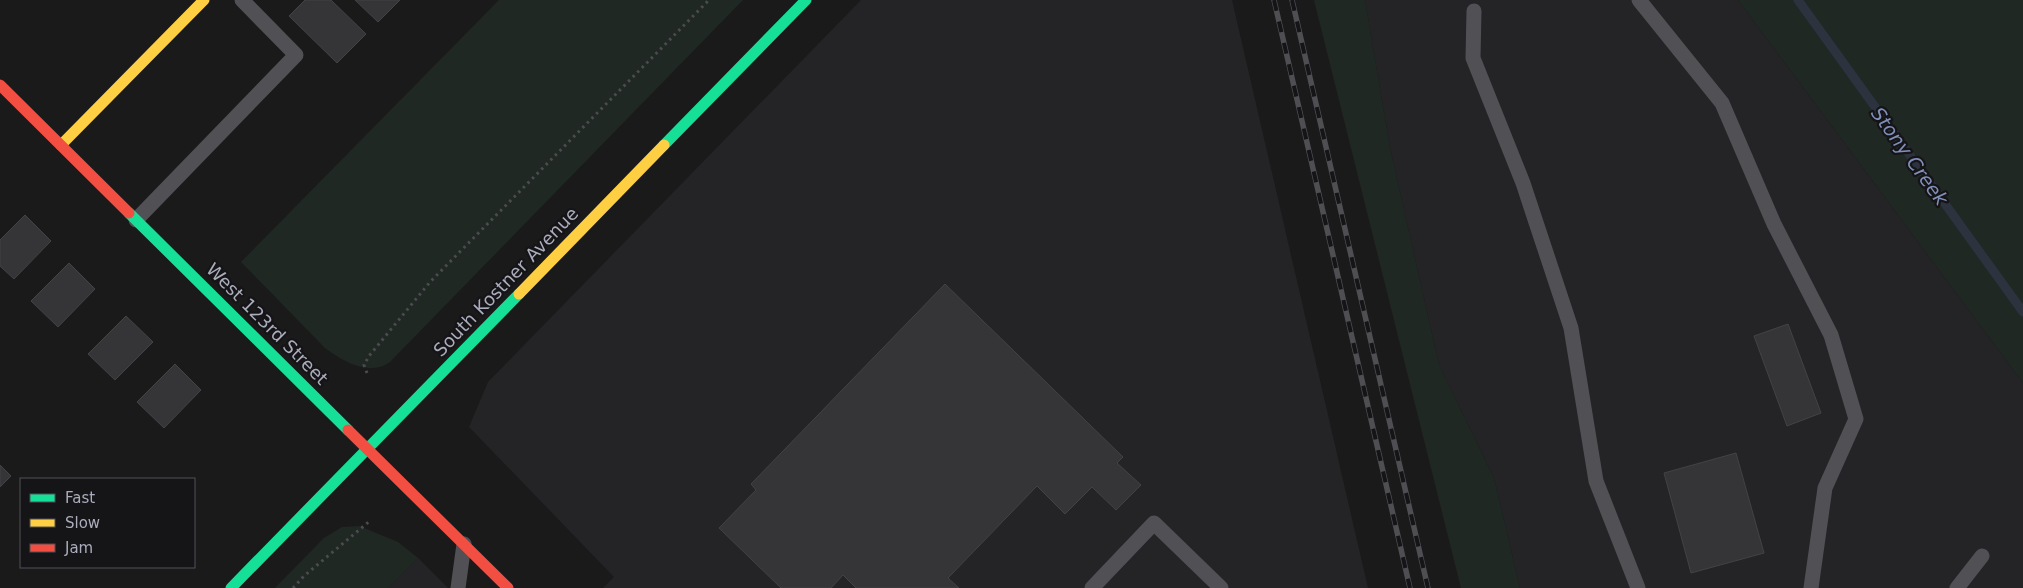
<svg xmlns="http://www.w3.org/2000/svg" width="2023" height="588" font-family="'DejaVu Sans',sans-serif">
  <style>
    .built { fill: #242427 }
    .green { fill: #202823 }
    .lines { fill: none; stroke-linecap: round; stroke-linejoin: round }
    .stream { stroke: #2c323e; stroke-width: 9 }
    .building { fill: #353537; stroke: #434347 }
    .path { stroke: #4b4b50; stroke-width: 3; stroke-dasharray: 2.5 4; stroke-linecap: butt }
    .lane { stroke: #505055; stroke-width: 15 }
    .fast { stroke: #16e098; stroke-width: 11 }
    .slow { stroke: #ffcf43; stroke-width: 11 }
    .jam { stroke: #f24e42; stroke-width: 11 }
    .rail-casing { stroke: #4f4f53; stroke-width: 5.5 }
    .rail { stroke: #151417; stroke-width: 4; stroke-dasharray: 11; stroke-linecap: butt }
    .labels { text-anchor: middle; stroke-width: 4.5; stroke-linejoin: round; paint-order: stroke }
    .street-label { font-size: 18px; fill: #abacbc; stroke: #151417 }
    .water-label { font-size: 19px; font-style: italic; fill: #8190b8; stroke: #151417 }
  </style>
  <rect width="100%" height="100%" fill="#1a1a1b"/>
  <g class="built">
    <path d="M861,0H1232L1368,588H603L614,577L469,427L488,382Z"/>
    <path d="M1365,0H1738L2023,383V588H1520L1494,478L1439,365L1390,148Z"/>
    <path d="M418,558L448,588H388Z"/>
  </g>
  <g class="green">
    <path d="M499,0H743L390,362C370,377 342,361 325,348L241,262Z"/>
    <path d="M1314,0H1365L1390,148L1439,365L1494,478L1520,588H1461Z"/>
    <path d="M1738,0H2023V383Z"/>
    <path d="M359,526L398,542L418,558L388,588H275L324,538L342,527Z"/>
  </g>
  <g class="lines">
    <path class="stream" d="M1798,0L2023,312"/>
  </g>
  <g class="building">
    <path d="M305,0H331L366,34L337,63L289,16Z"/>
    <path d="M355,0H400L378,22Z"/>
    <path d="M25,215L51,241L14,279L0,266V240Z"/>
    <path d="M69,263L95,289L58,327L31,301Z"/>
    <path d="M945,284L1123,457L1117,463L1141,485L1116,510L1092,487L1065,514L1037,486L948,578L959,588H856L843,575L831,588H781L719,528L756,490L751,484Z"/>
    <path d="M126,316L153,342L115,380L88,354Z"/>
    <path d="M1788,324L1821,413L1787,426L1754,336Z"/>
    <path d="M175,364L201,390L164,428L137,402Z"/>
    <path d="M1736,453L1764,553L1691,573L1664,473Z"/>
    <path d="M0,465L11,476L0,487Z"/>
  </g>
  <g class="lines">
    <g class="path">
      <path d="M367,373L364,365L369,356L430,282L709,0"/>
      <path d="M293,588L304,576L371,520"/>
    </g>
    <g class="lane">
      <path d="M1639,0L1722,103L1774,224L1831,335L1856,419L1825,488L1811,588"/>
      <path d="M1474,11L1473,58L1523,183L1571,328L1596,481L1638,588"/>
      <path d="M136,220L296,55L242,0"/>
      <path d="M458,588L464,544"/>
      <path d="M1092,588L1154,523L1221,588"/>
      <path d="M1957,588L1982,556"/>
    </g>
    <g class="fast">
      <path d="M664,145L806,0"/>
      <path d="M129,213L348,430"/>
      <path d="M231,588L519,294"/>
    </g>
    <g class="slow">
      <path d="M61,145L204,0"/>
      <path d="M519,294L664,145"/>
    </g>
    <g class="jam">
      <path d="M0,85L129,213"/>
      <path d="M348,430L508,588"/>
    </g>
    <g class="rail-casing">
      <g id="rail">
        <path d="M1274,0L1410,588"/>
        <path d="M1292,0L1428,588"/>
      </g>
    </g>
    <use href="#rail" class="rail"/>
  </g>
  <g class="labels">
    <g class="street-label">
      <text transform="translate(506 282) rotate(-46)" y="6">South Kostner Avenue</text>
      <text transform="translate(267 324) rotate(45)" y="6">West 123rd Street</text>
    </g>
    <g class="water-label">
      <text transform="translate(1910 156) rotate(54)" y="7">Stony Creek</text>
    </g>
  </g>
  <rect x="20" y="478" width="175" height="90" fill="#151417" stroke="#515159"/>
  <rect x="30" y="494" width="25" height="8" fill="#16e098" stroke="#515159"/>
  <text x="65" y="503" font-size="15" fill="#abacbc">Fast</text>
  <rect x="30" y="519" width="25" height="8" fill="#ffcf43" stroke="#515159"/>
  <text x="65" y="528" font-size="15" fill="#abacbc">Slow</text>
  <rect x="30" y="544" width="25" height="8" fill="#f24e42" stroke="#515159"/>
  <text x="65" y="553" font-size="15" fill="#abacbc">Jam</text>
</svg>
